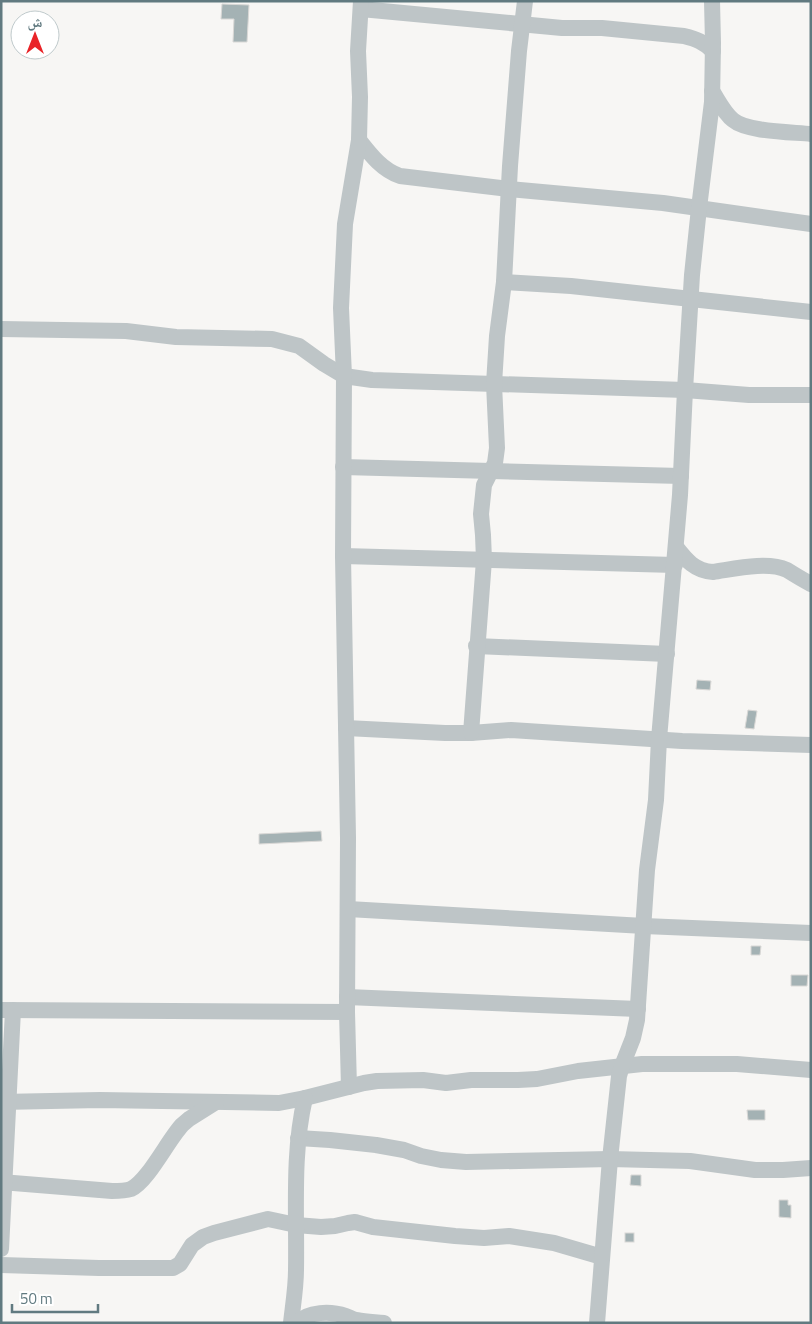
<svg xmlns="http://www.w3.org/2000/svg" width="812" height="1324" font-family="'Titillium Web','Noto Naskh Arabic',sans-serif">
  <style>
    .building { fill: #a4b2b4; stroke: #d9d8d6 }
    .lines { fill: none; stroke-linecap: round; stroke-linejoin: round }
    .minor { stroke: #bec5c7; stroke-width: 16 }
  </style>
  <rect width="100%" height="100%" fill="#f7f6f4"/>
  <g class="building">
    <path d="M222,4L249,5L247,42H233L234,19H221Z"/>
    <path d="M697,680L711,681L710,690L696,689Z"/>
    <path d="M748,710L757,711L754,729L745,728Z"/>
    <path d="M321,831L322,841L259,844V834Z"/>
    <path d="M751,946H761L760,955H751Z"/>
    <path d="M791,975H808L807,986H791Z"/>
    <path d="M747,1110H765V1120H748Z"/>
    <path d="M631,1175H641V1186L630,1185Z"/>
    <path d="M779,1200H788V1205H791V1218L779,1217Z"/>
    <rect x="625" y="1233" width="9" height="9"/>
  </g>
  <g class="lines">
    <g class="minor">
      <path d="M361,9L562,28H602L684,36C696,39 704,42 713,51"/>
      <path d="M712,91C718,100 724,113 733,120C747,132 792,132 811,134"/>
      <path d="M359,140C370,154 382,170 400,176L509,189L663,203L811,224"/>
      <path d="M504,282L571,286L811,312"/>
      <path d="M1,329L126,331L176,337L272,339L299,346L324,364L344,376L372,380L685,390L749,395H811"/>
      <path d="M343,467L681,476"/>
      <path d="M676,547C686,560 695,571 713,572C734,569 767,561 787,570C795,575 803,580 811,584"/>
      <path d="M343,556L675,565"/>
      <path d="M476,646L667,654"/>
      <path d="M346,728L445,733H471L511,730L682,741L811,745"/>
      <path d="M471,733L484,560L483,535L481,514L484,485L495,463L497,448L494,384L497,336L504,282L510,166L519,51L525,1"/>
      <path d="M348,909L644,926L811,933"/>
      <path d="M347,997L638,1009"/>
      <path d="M1,1010L347,1012"/>
      <path d="M349,1087L347,1012L348,838L343,556L344,376L341,308L345,224L359,140L360,97L358,51L361,1"/>
      <path d="M1,1102L100,1100L279,1103L305,1098L364,1083L377,1081L423,1080L446,1083L471,1080H518L537,1079L578,1071L642,1064H737L811,1070"/>
      <path d="M298,1138L330,1140L376,1145L404,1150L421,1156L441,1160L466,1162L610,1159L690,1161L755,1170H783L811,1168"/>
      <path d="M1,1182L112,1191C118,1191 125,1191 131,1189C148,1181 168,1140 182,1125L189,1119L216,1102"/>
      <path d="M1,1249L13,1010"/>
      <path d="M1,1265L99,1268H173L180,1264L192,1245L203,1237L214,1233L268,1219L296,1225L321,1227L335,1226L348,1223L355,1222L373,1227L455,1236L484,1238L509,1236L554,1243L602,1257"/>
      <path d="M291,1323C293,1305 296,1287 296,1270C297,1212 292,1154 305,1098"/>
      <path d="M297,1323C308,1311 331,1311 346,1316C349,1317 353,1320 357,1320C365,1322 375,1322 384,1323"/>
      <path d="M597,1323L610,1159L619,1076L622,1066L633,1038L637,1020L647,870L656,800L659,739L680,495L685,390L692,275L699,208L712,102L713,43L712,1"/>
    </g>
  </g>
  <rect width="812" height="1324" fill="none" stroke="#617a80" stroke-width="5"/>
  <g transform="translate(35 35)"><circle r="24" fill="#ffffff" stroke="#c0cacc"/>
  <path d="M0-4L9 19L0 12L-9 19Z" fill="#e92327"/>
  <text y="-8" font-size="14" font-weight="bold" text-anchor="middle" fill="#617a80">ش</text>
  </g>
  <path d="M12 1304v8h86v-8" fill="none" stroke="#617a80" stroke-width="2.5"/>
  <text x="20" y="1304" font-size="15" fill="#617a80" stroke="#ffffff" stroke-width="4" paint-order="stroke">50 m</text>
</svg>
